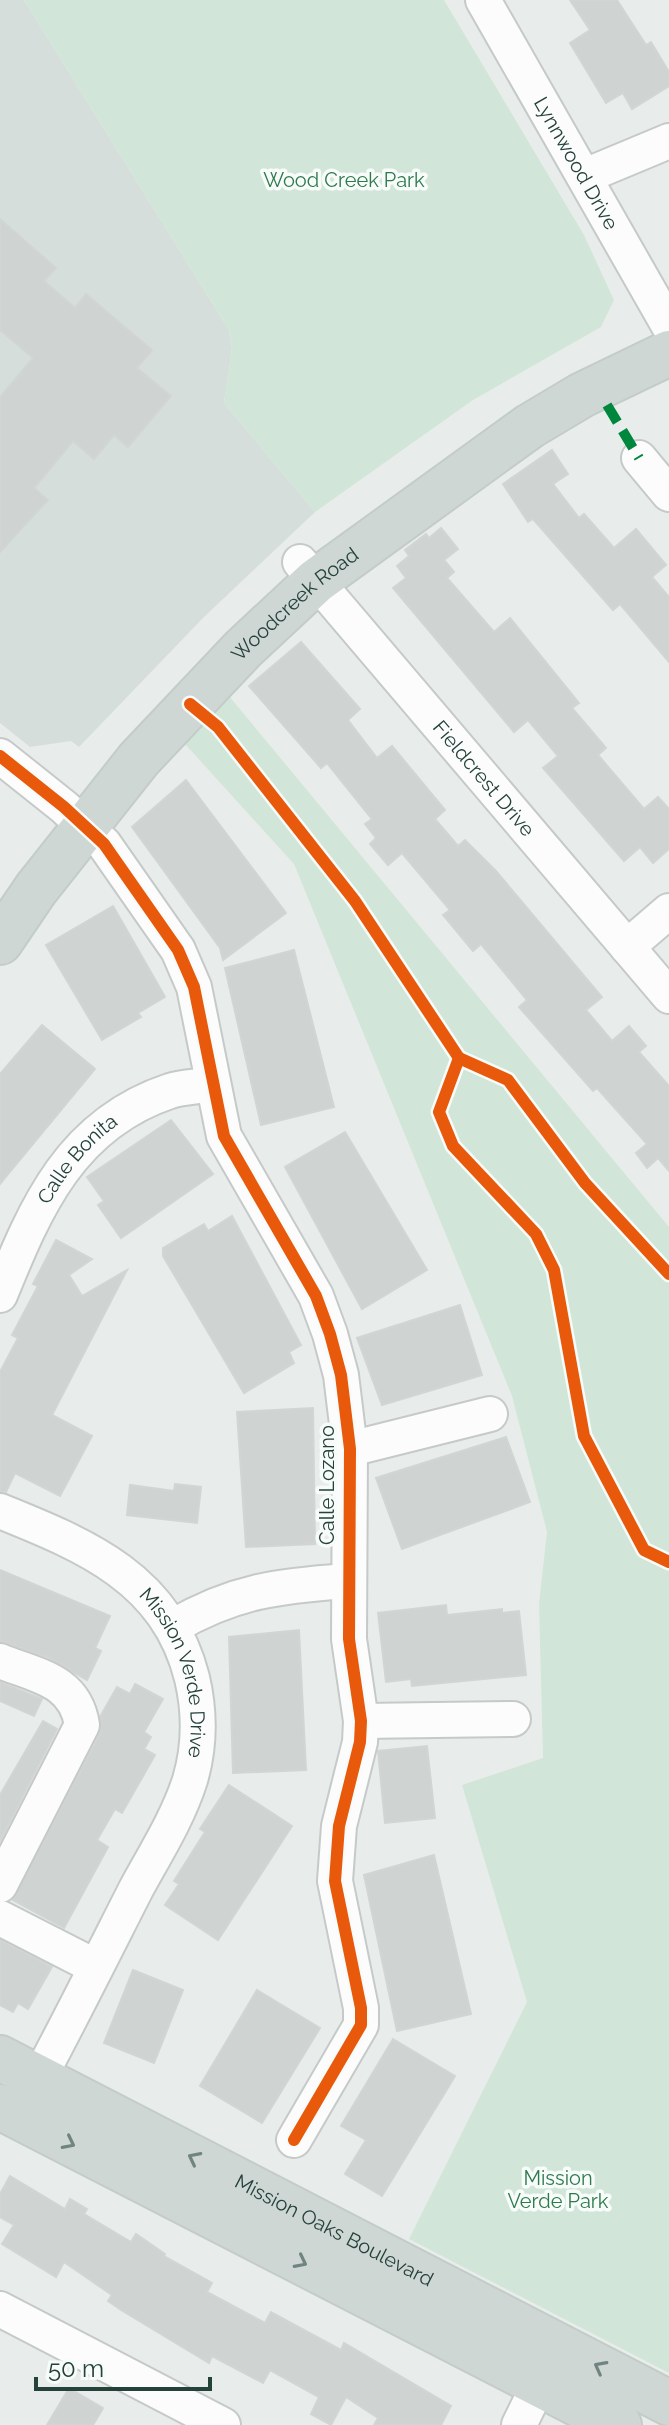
<svg xmlns="http://www.w3.org/2000/svg" width="669" height="2425" font-family="Raleway,sans-serif">
  <style>
    .built { fill: #d6dedb }
    .green { fill: #d1e6d8 }
    .building { fill: #cfd4d2; stroke: #d1d6d4; stroke-width: 2 }
    .lines { fill: none; stroke-linecap: round; stroke-linejoin: round }
    .minor-casing { stroke: #c5cac8; stroke-width: 38 }
    .major-casing { stroke: #c3ccc9; stroke-width: 48 }
    .minor { stroke: #fcfcfc; stroke-width: 34 }
    .major { stroke: #cfd7d5; stroke-width: 44 }
    .quiet { stroke: #00873e; stroke-width: 10; stroke-dasharray: 20 10; stroke-linecap: butt }
    .cycleway-casing { stroke: #f7fbf9; stroke-width: 17 }
    .cycleway { stroke: #e8590c; stroke-width: 12 }
    .oneway { stroke: #718580 }
    .labels { text-anchor: middle; stroke-width: 7; stroke-linejoin: round; paint-order: stroke }
    .street-label { font-size: 20px; fill: #24423a; stroke: #f7fbf9 }
    .park-label { font-size: 20px; fill: #2d7a4b; stroke: #f7fbf9 }
  </style>
  <rect width="100%" height="100%" fill="#e8edeb"/>
  <path class="built" d="M0,0H24L229,330L232,349L224,403L315,512L203,618L79,747L71,741L30,747L0,723Z"/>
  <g class="green">
    <path d="M24,0H444L584,235L614,300L601,327L473,400L315,512L224,403L232,349L229,330Z"/>
    <path d="M229,696L669,1227V2373L409,2239L527,2002L462,1785L543,1758L539,1604L547,1532L512,1396L294,864L185,744Z"/>
  </g>
  <g class="building">
    <path d="M570,0H617L646,45L651,42L669,72V86L632,109L623,93L606,103L570,43L590,30Z"/>
    <path d="M0,219L56,268L44,281L75,308L86,294L152,350L137,368L171,396L128,447L114,435L94,459L73,441L34,488L48,500L0,552V397L33,358L0,330Z"/>
    <path d="M552,450L568,474L553,484L579,518L584,514L614,548L636,529L666,565L652,577L669,597V662L620,604L613,610L533,519L528,522L503,484Z"/>
    <path d="M441,528L458,549L444,560L454,572L447,578L494,632L510,618L579,703L572,708L606,748L598,755L644,809L658,797L669,809V849L653,863L640,847L624,861L543,768L558,756L528,720L514,732L393,588L406,578L397,566L409,556L405,550L426,534L429,538Z"/>
    <path d="M301,642L360,709L348,720L377,758L392,746L445,810L435,819L458,846L465,840L496,871L602,997L586,1010L612,1041L629,1026L646,1046L639,1052L669,1086V1171L658,1158L647,1168L636,1153L647,1144L597,1088L593,1091L519,1007L527,1000L481,944L473,951L443,915L450,910L402,853L388,865L370,844L376,838L365,824L372,819L327,763L321,768L249,686Z"/>
    <path d="M186,780L286,913L223,960L220,948L132,827Z"/>
    <path d="M113,906L165,997L138,1013L141,1017L102,1040L46,945Z"/>
    <path d="M294,950L334,1107L261,1125L225,968Z"/>
    <path d="M42,1025L95,1069L0,1184V1074Z"/>
    <path d="M171,1120L213,1174L121,1238L98,1205L104,1201L87,1177Z"/>
    <path d="M345,1132L427,1270L362,1309L285,1167Z"/>
    <path d="M232,1216L301,1345L289,1352L294,1363L244,1393L163,1256V1248L204,1224L208,1231Z"/>
    <path d="M56,1240L92,1259L69,1275L82,1296L127,1270L52,1415L92,1436L60,1496L15,1473L6,1492L0,1491V1372L18,1338L12,1335L38,1286L33,1284Z"/>
    <path d="M460,1305L482,1375L382,1405L357,1338Z"/>
    <path d="M313,1408L315,1544L246,1547L237,1412Z"/>
    <path d="M506,1437L530,1502L402,1549L376,1478Z"/>
    <path d="M175,1484L201,1487L197,1523L127,1515L130,1485L174,1491Z"/>
    <path d="M0,1570L110,1616L95,1648L101,1651L87,1680L49,1658L0,1641Z"/>
    <path d="M446,1605L447,1615L502,1609V1613L519,1611L526,1675L412,1686L411,1679L386,1682L378,1613Z"/>
    <path d="M299,1630L306,1770L233,1773L229,1637Z"/>
    <path d="M0,1682L42,1699L34,1716L0,1701Z"/>
    <path d="M135,1684L163,1699L144,1732L151,1737L144,1749L155,1755L122,1813L115,1809L97,1840L108,1847L64,1928L13,1900L100,1734V1717L117,1687L130,1694Z"/>
    <path d="M43,1721L57,1729L0,1841V1795Z"/>
    <path d="M427,1746L435,1818L385,1823L378,1751Z"/>
    <path d="M229,1785L292,1826L218,1940L165,1905L179,1884L174,1881L205,1832L200,1829Z"/>
    <path d="M434,1855L471,2014L397,2031L364,1875Z"/>
    <path d="M0,1940L52,1967L28,2009L18,2003L13,2012L0,2005Z"/>
    <path d="M133,1970L183,1990L154,2063L104,2043Z"/>
    <path d="M257,1990L320,2028L262,2123L200,2086Z"/>
    <path d="M393,2039L455,2076L382,2196L345,2174L366,2140L341,2126Z"/>
    <path d="M10,2176L65,2209L70,2199L87,2209L84,2214L131,2242L136,2234L165,2254L164,2256L212,2283L207,2292L265,2323L271,2312L341,2350L344,2343L451,2406L441,2425H374L378,2418L346,2397L331,2425L311,2414L319,2397L270,2370L263,2383L212,2356L209,2363L121,2310L108,2301L112,2295L64,2262L56,2277L2,2244L14,2225L0,2217V2194Z"/>
    <path d="M69,2388L103,2408L93,2425H47Z"/>
  </g>
  <g class="lines">
    <g class="minor-casing">
      <g id="minor">
        <path id="s1" d="M483,0L669,326"/>
        <path d="M585,176L669,141"/>
        <path d="M639,458L669,494"/>
        <path id="s2" d="M300,562L669,996"/>
        <path d="M0,756L64,807L104,844L178,950L194,987L224,1136L316,1296L330,1334L341,1375L350,1449L349,1639L361,1721L360,1742L339,1826L335,1881L361,2008V2025L294,2140"/>
        <path d="M627,947L669,911"/>
        <path id="s3" d="M0,1295C36,1206 71,1124 170,1091C183,1087 198,1087 212,1084"/>
        <path d="M350,1449L490,1414"/>
        <path id="s4" d="M0,1511C87,1546 167,1579 192,1678C200,1712 200,1746 190,1780C178,1818 155,1854 136,1889C104,1952 72,2016 39,2078"/>
        <path d="M174,1626C234,1591 278,1586 347,1581"/>
        <path d="M0,1661C37,1676 75,1680 82,1725L0,1885"/>
        <path d="M361,1721L513,1719"/>
        <path d="M0,1918L96,1967"/>
        <path d="M0,2309L223,2425"/>
        <path d="M519,2425L549,2364"/>
      </g>
    </g>
    <g class="major-casing">
      <g id="major">
        <path id="s5" d="M0,942L36,889L139,759L243,649L316,581L530,426L582,395L669,353"/>
        <path id="s6" d="M0,2058L669,2403"/>
        <path d="M0,2107L619,2425"/>
      </g>
    </g>
    <use href="#minor" class="minor"/>
    <use href="#major" class="major"/>
    <path class="quiet" d="M607,405L639,458"/>
    <g class="cycleway-casing">
      <g id="cycleway">
        <path d="M190,704L218,727L355,901L459,1058"/>
        <path d="M0,756L64,807L104,844L178,950L194,987L224,1136L316,1296L330,1334L341,1375L350,1449L349,1639L361,1721L360,1742L339,1826L335,1881L361,2008V2025L294,2140"/>
        <path d="M669,1274L585,1183L508,1080L459,1058L439,1112L453,1146L536,1234L554,1270L584,1436L644,1550L669,1562"/>
      </g>
    </g>
    <use href="#cycleway" class="cycleway"/>
  </g>
  <defs><path id="oneway-chevron" d="M-2-3.5L2.5 0L-2 3.5" fill="none" stroke-width="1.6" stroke-linecap="round" stroke-linejoin="round" transform="scale(2)"/></defs>
  <g class="oneway">
    <use href="#oneway-chevron" transform="translate(69 2143) rotate(27)"/>
    <use href="#oneway-chevron" transform="translate(194 2158) rotate(-153)"/>
    <use href="#oneway-chevron" transform="translate(301 2262) rotate(27)"/>
    <use href="#oneway-chevron" transform="translate(600 2367) rotate(-152)"/>
  </g>
  <g class="labels">
    <g class="street-label">
      <text dy="7" stroke="none"><textPath href="#s1" startOffset="188">Lynnwood Drive</textPath></text>
      <text dy="7" stroke="none"><textPath href="#s5" startOffset="450">Woodcreek Road</textPath></text>
      <text dy="7" stroke="none"><textPath href="#s2" startOffset="284">Fieldcrest Drive</textPath></text>
      <text dy="7" stroke="none"><textPath href="#s3" startOffset="158">Calle Bonita</textPath></text>
      <text transform="translate(327 1485) rotate(-90)" y="7">Calle Lozano</text>
      <text dy="7" stroke="none"><textPath href="#s4" startOffset="256">Mission Verde Drive</textPath></text>
      <text dy="7" stroke="none"><textPath href="#s6" startOffset="376">Mission Oaks Boulevard</textPath></text>
    </g>
    <g class="park-label">
      <text x="344" y="187">Wood Creek Park</text>
      <text x="558" y="2185">Mission<tspan x="558" dy="23">Verde Park</tspan></text>
    </g>
  </g>
  <path d="M36 2377v12h174v-12" fill="none" stroke="#24423a" stroke-width="4"/>
  <text x="48" y="2377" font-size="24" fill="#24423a" stroke="#f7fbf9" stroke-width="6" paint-order="stroke">50 m</text>
</svg>
